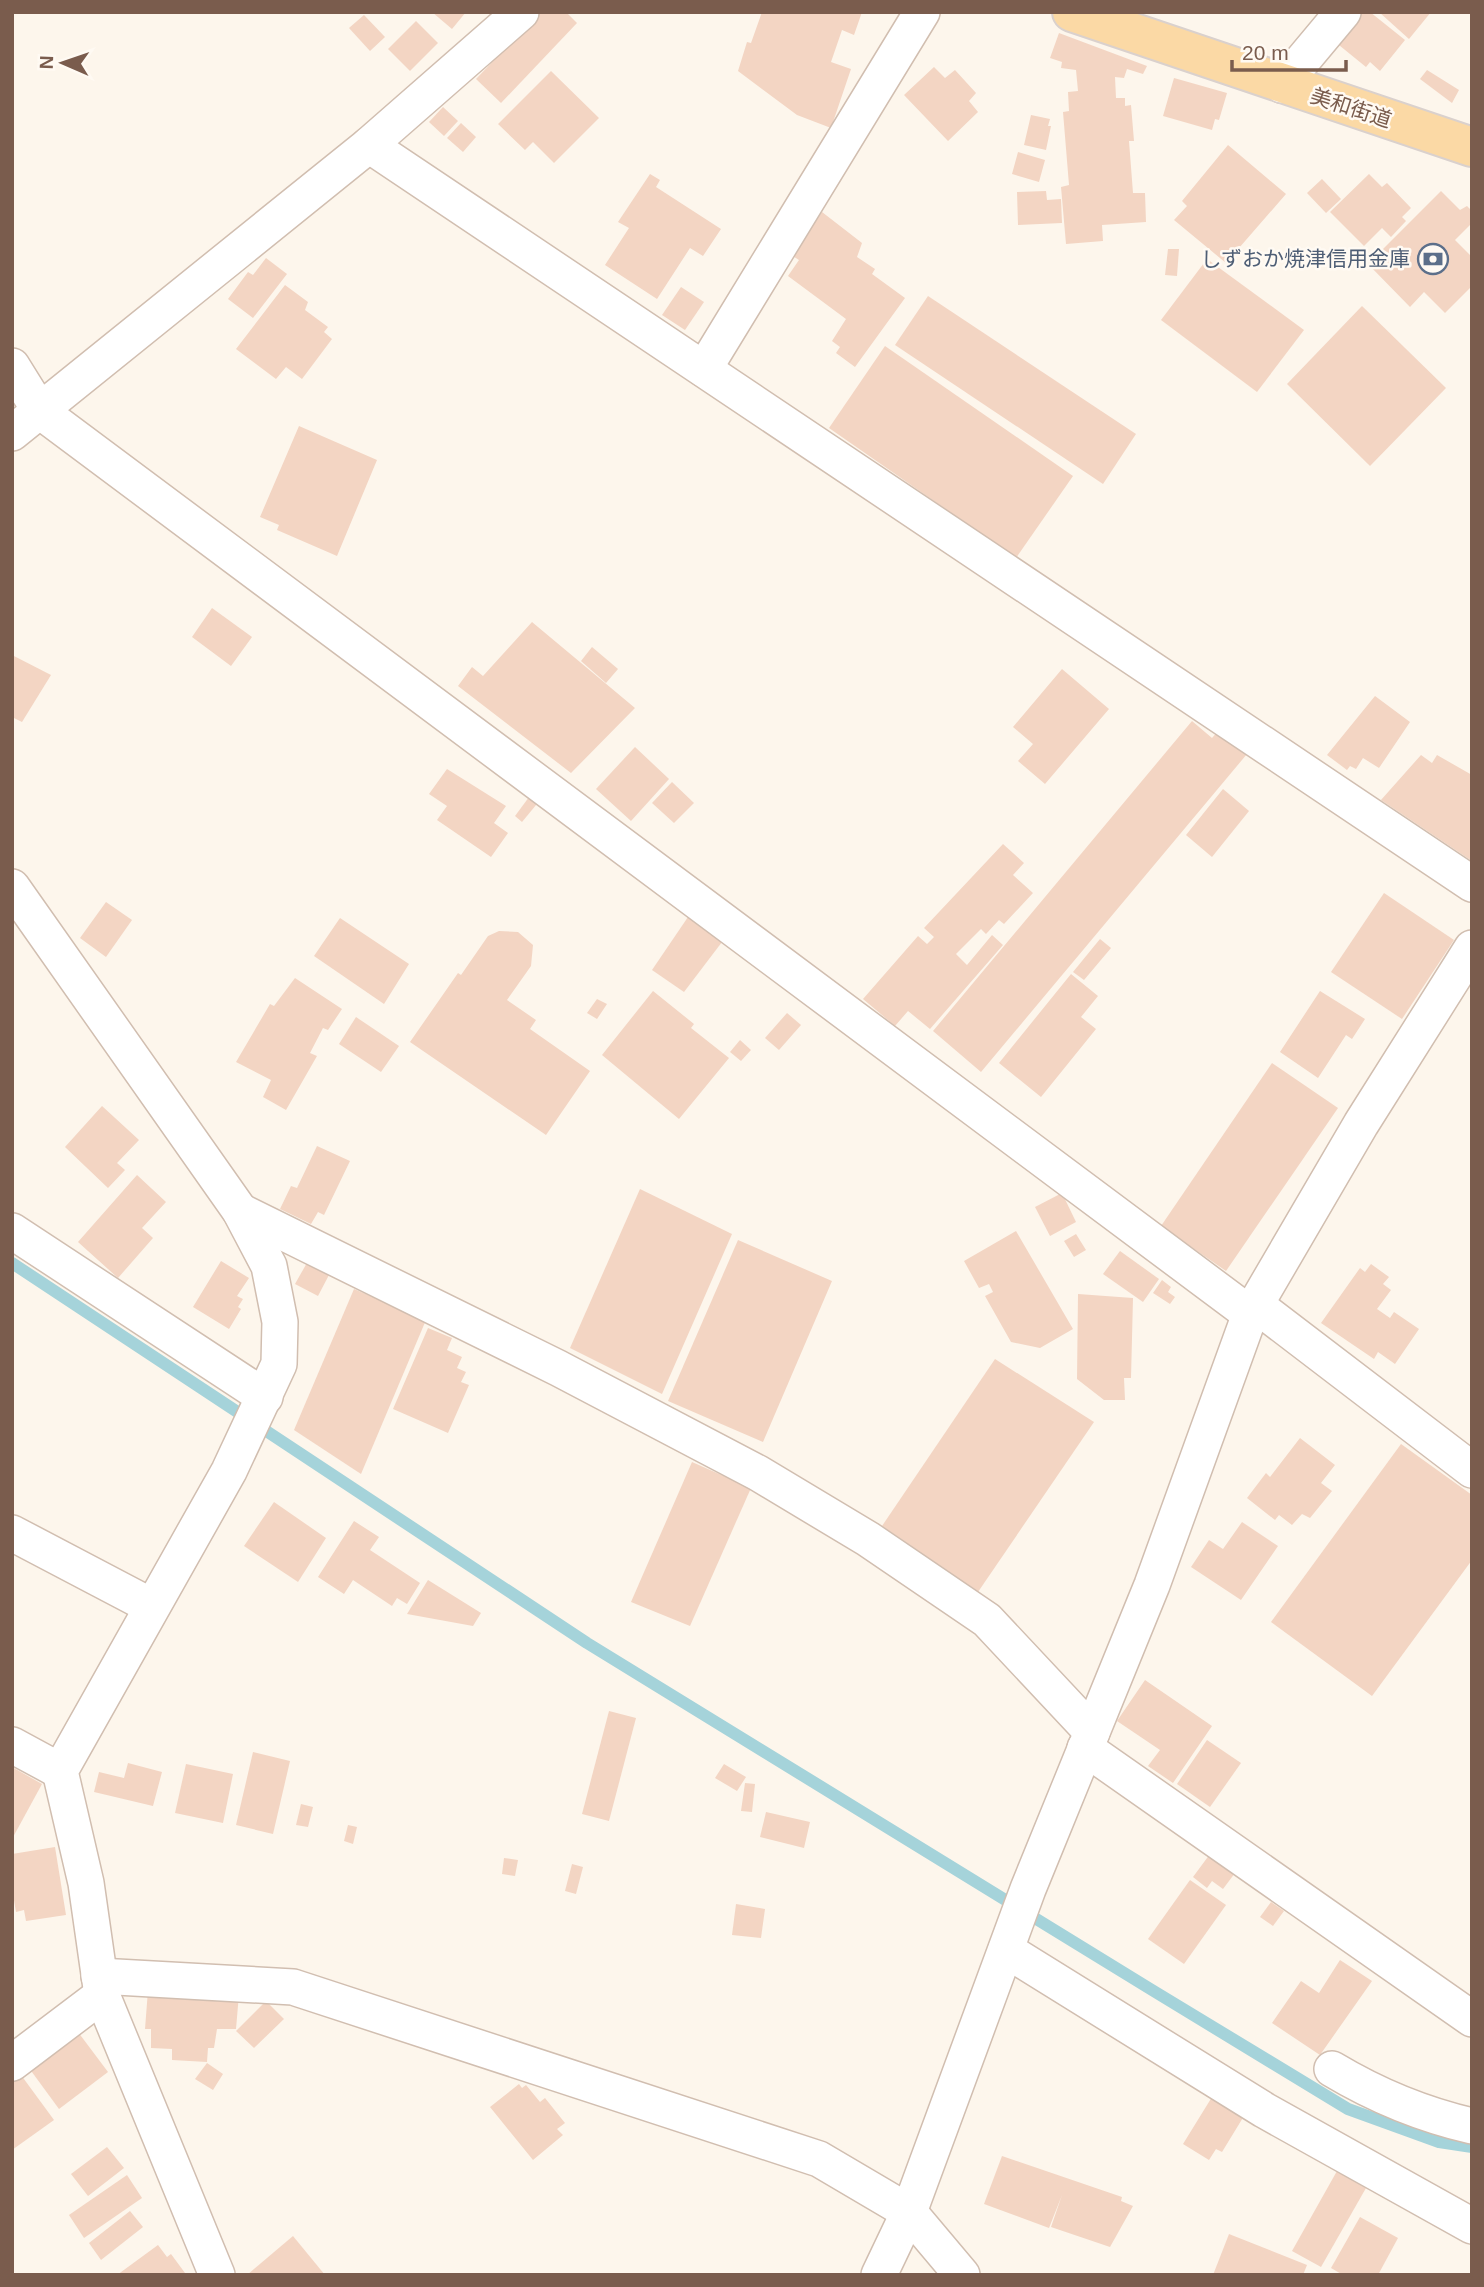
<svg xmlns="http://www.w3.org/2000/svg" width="1484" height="2287" font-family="Arial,'Noto Sans JP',sans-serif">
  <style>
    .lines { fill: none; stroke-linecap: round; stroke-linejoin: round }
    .stream { stroke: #a5d3da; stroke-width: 12 }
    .building { fill: #f3d5c3 }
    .minor-casing { stroke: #d1beb0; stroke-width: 38 }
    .primary-casing { stroke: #dad1cd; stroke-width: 42 }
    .minor { stroke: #fff; stroke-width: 35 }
    .primary { stroke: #fbd9a5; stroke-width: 38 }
    .labels { text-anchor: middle; stroke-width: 5; stroke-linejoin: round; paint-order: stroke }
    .street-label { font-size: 21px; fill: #7a5c4d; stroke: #fffaf3 }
    .service-label { font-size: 21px; fill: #4e5e75; stroke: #fffaf3; text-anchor: end }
  </style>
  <rect width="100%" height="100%" fill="#fdf6ec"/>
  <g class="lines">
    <path class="stream" d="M12,1263L587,1643L1152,1990L1348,2109L1439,2142L1472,2147"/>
  </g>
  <g class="building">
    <path d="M432,12H466L452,29Z"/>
    <path d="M540,12H566L577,23L501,103L476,79Z"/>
    <path d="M762,12H862L854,35L842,30L831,62L851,69L831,128L797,115L738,71L747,42L751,43Z"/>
    <path d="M1358,12H1370L1405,40L1380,71L1370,62L1366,67L1334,41Z"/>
    <path d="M1379,12H1431L1409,39Z"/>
    <path d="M364,15L385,37L370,51L349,28Z"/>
    <path d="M416,21L438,43L410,71L388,49Z"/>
    <path d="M1059,33L1147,66L1143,74L1127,69L1124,78L1115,77L1116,98H1125V106L1131,105L1134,141H1129L1133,193H1145L1146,222L1102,225L1103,241L1066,244L1061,187L1069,185L1063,112L1069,111L1068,92L1078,91L1076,70L1061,68L1062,62L1050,58Z"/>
    <path d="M934,67L945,78L955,70L976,93L969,101L978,112L948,141L904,95Z"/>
    <path d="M1427,70L1459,90L1452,103L1420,79Z"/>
    <path d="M551,71L599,118L554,163L533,142L525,150L498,124Z"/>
    <path d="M1174,78L1227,93L1219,120L1215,119L1212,130L1163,116Z"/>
    <path d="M443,107L458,121L444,136L429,122Z"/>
    <path d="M1031,115L1050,119L1048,126H1051L1046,150L1024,145Z"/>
    <path d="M461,123L476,137L463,152L447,138Z"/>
    <path d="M1228,145L1286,194L1226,263L1174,220L1187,206L1182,201Z"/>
    <path d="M1018,152L1045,160L1039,182L1012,174Z"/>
    <path d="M650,174L660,180L656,187L721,229L703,256L690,248L657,299L605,265L629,228L618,222Z"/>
    <path d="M1369,174L1382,187L1387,183L1411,208L1402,217L1406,221L1391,237L1382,228L1364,246L1330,212Z"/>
    <path d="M1322,179L1341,199L1326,213L1307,193Z"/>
    <path d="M1046,191L1047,200L1061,199L1062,223L1018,225L1017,192Z"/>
    <path d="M1441,191L1460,210L1467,206L1472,211V223L1455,240L1472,257V286L1445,313L1424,292L1410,307L1368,264Z"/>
    <path d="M822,212L862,243L857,257L875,269L872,274L905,298L855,367L836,353L840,347L832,341L846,319L788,276L799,260L788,253L808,226L811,228Z"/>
    <path d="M1168,249H1179L1177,276L1165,275Z"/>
    <path d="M266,258L287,274L253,318L228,299L248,272L253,275Z"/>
    <path d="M1207,259L1304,330L1257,392L1161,320Z"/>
    <path d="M285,285L308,302L305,310L328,327L324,332L332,339L302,379L286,367L276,379L236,349Z"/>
    <path d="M681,287L704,302L685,330L662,315Z"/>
    <path d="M928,296L1136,434L1103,484L895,345Z"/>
    <path d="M1362,306L1446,388L1370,466L1287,384Z"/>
    <path d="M885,346L1073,476L1016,558L829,428Z"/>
    <path d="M299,426L377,460L337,556L277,530L279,525L260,517Z"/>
    <path d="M212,608L252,637L231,666L192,637Z"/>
    <path d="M532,622L635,708L571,773L458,686L472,667L483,676Z"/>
    <path d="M592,647L618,669L606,683L581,661Z"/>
    <path d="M12,655L51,675L22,722L12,717Z"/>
    <path d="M1062,669L1109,709L1045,784L1018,761L1033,744L1013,727Z"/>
    <path d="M1375,696L1410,722L1379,768L1363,758L1356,769L1350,766L1347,770L1327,755Z"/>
    <path d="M1192,721L1212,738L1219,730L1247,754L981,1072L933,1031Z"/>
    <path d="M635,747L669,779L631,821L596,789Z"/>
    <path d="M1421,755L1432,763L1437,755L1472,775V861L1381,800Z"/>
    <path d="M447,769L506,806L494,823L508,833L491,857L437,820L447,806L429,794Z"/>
    <path d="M672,782L694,803L674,823L652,803Z"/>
    <path d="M1223,789L1249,811L1212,857L1186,835Z"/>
    <path d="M532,793L541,799L522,822L515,816Z"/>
    <path d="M1003,844L1024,863L1013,875L1033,893L1004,924L999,920L986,934L981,929L956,954L967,965L992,935L1003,945L930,1029L908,1011L895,1026L863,999L918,936L927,944L934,937L924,928Z"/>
    <path d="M1384,893L1454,940L1402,1019L1331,972Z"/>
    <path d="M106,902L132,920L106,957L80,938Z"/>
    <path d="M688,917L722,942L684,992L652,970Z"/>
    <path d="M340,918L409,964L384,1004L314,956Z"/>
    <path d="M499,931L518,932L533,945L531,966L507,1000L536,1020L530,1029L590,1071L546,1135L410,1042L458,973L461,975L488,936Z"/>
    <path d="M1100,939L1111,948L1084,980L1073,972Z"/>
    <path d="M1071,974L1098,996L1081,1017L1096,1029L1041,1097L999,1063Z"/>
    <path d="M295,978L342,1009L328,1030L323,1028L310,1053L317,1056L286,1110L263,1097L271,1080L236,1062L270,1004L274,1006Z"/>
    <path d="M653,991L694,1024L691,1028L729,1058L679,1119L602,1055Z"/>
    <path d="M1320,991L1365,1019L1352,1039L1346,1035L1318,1078L1280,1052Z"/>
    <path d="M597,999L607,1004L597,1019L587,1013Z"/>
    <path d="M787,1013L801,1025L779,1050L765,1038Z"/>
    <path d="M356,1017L399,1046L381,1072L339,1044Z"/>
    <path d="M740,1040L751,1050L741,1061L730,1052Z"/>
    <path d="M1272,1063L1338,1108L1226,1271L1161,1226Z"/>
    <path d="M102,1106L139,1140L117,1163L125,1170L108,1188L65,1147Z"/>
    <path d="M317,1146L350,1161L324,1215L318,1212L311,1224L280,1209L291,1186L297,1188Z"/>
    <path d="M137,1175L166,1202L142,1228L153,1238L118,1278L78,1242Z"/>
    <path d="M640,1189L732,1234L662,1394L570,1348Z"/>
    <path d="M1062,1193L1076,1222L1050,1236L1035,1207Z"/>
    <path d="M1016,1231L1073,1329L1040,1348L1011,1342L985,1296L993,1292L989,1284L979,1288L964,1261Z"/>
    <path d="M1076,1234L1086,1250L1074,1257L1064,1241Z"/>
    <path d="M738,1240L832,1281L763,1442L668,1401Z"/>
    <path d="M1120,1251L1159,1279L1143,1302L1103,1274Z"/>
    <path d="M221,1261L249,1278L237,1296L243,1299L238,1307L241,1309L229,1329L193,1307Z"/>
    <path d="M308,1261L330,1273L318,1296L295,1284Z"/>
    <path d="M1371,1264L1389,1277L1383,1284L1391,1290L1377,1309L1390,1318L1394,1312L1419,1329L1395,1364L1378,1352L1374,1359L1321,1323L1360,1268L1365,1272Z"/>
    <path d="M1162,1280L1171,1287L1168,1292L1175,1297L1170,1304L1153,1293Z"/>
    <path d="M354,1289L426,1320L361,1474L294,1430Z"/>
    <path d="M1078,1294L1133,1298L1131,1378H1124L1125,1400H1104L1077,1379Z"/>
    <path d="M428,1328L452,1338L447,1350L462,1357L457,1368L466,1372L461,1382L469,1385L448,1433L393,1409Z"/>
    <path d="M995,1359L1094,1422L978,1592L882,1526Z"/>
    <path d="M1300,1438L1335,1465L1321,1483L1332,1491L1310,1518L1302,1514L1292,1525L1279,1515L1275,1520L1247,1498L1266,1473L1270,1477Z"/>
    <path d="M1401,1444L1472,1495V1560L1372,1696L1271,1622Z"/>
    <path d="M692,1462L751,1488L690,1626L631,1602Z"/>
    <path d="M274,1502L326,1538L298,1582L244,1546Z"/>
    <path d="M354,1521L379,1537L370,1550L420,1583L407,1604L397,1598L392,1606L353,1580L344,1594L318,1577Z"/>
    <path d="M1242,1522L1278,1546L1241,1600L1191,1567L1209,1540L1223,1549Z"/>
    <path d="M428,1580L481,1613L473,1626L407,1614Z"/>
    <path d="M1145,1680L1212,1726L1173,1783L1148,1766L1160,1750L1117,1721Z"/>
    <path d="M609,1711L636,1718L609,1821L582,1814Z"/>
    <path d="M1207,1740L1241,1763L1210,1807L1177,1784Z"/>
    <path d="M253,1752L290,1761L273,1834L236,1825Z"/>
    <path d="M128,1763L162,1772L153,1806L94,1792L99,1772L124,1778Z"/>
    <path d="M186,1764L233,1774L223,1823L175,1813Z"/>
    <path d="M724,1764L746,1777L737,1791L715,1778Z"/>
    <path d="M12,1767L42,1784L12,1839Z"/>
    <path d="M745,1783L755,1784L752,1812L741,1811Z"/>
    <path d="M301,1804L313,1807L308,1827L296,1825Z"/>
    <path d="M766,1812L810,1822L804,1848L760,1837Z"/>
    <path d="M348,1825L357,1827L353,1844L344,1841Z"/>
    <path d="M55,1847L66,1915L26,1921L24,1910L16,1912L12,1889V1854Z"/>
    <path d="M1210,1854L1235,1873L1223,1889L1212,1881L1207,1888L1193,1877Z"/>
    <path d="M504,1858L518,1860L515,1876L502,1874Z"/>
    <path d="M572,1864L583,1867L576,1894L565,1891Z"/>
    <path d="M1190,1880L1226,1905L1184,1964L1148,1939Z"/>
    <path d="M1271,1902L1284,1911L1273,1926L1260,1917Z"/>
    <path d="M736,1904L765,1909L761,1938L732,1935Z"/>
    <path d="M1340,1960L1372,1981L1320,2055L1272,2023L1301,1981L1319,1993Z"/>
    <path d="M148,1990L239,1994L236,2029H217L214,2048H208L207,2062L172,2060V2049L151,2048V2029H145Z"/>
    <path d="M266,2001L284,2019L254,2048L236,2031Z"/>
    <path d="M78,2032L108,2072L59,2109L29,2068Z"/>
    <path d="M207,2063L223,2074L213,2090L195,2079Z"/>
    <path d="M21,2075L54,2120L12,2150V2082Z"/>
    <path d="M519,2084L522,2088L526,2085L540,2102L545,2098L565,2123L557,2129L563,2135L533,2160L490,2107Z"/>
    <path d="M1212,2097L1244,2116L1222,2152L1216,2149L1209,2160L1183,2144Z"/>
    <path d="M107,2147L124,2168L88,2196L71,2174Z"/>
    <path d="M1002,2156L1122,2197L1121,2201L1133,2206L1110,2247L1051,2227L1062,2195L1049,2228L984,2204Z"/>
    <path d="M1337,2171L1366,2188L1321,2267L1292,2251Z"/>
    <path d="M127,2175L142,2198L84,2238L69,2215Z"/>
    <path d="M130,2211L143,2227L101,2260L89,2243Z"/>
    <path d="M1360,2217L1398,2238L1378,2275H1343L1331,2268Z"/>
    <path d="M1229,2234L1307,2265L1303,2275H1213Z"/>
    <path d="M293,2236L325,2275H247Z"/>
    <path d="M158,2245L167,2257L171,2254L185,2273L117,2275Z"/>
  </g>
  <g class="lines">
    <g class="minor-casing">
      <g id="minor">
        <path d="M1282,85L1343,12"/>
        <path d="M369,145L1472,884"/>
        <path d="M12,366L40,411L1250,1314"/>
        <path d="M704,369L922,12"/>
        <path d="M12,433L369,145L521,12"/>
        <path d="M12,887L240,1211L269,1266L280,1322L279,1364L229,1471L60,1771L86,1883L102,1995L217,2275"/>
        <path d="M240,1211L558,1368L758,1473L868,1539L987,1620L1092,1732"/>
        <path d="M12,1231L265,1397"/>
        <path d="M1256,1305L1472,1470"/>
        <path d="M12,1533L151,1606"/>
        <path d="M12,1745L60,1771"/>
        <path d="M1085,1748L1472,2019"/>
        <path d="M1006,1950L1264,2110L1472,2226"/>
        <path d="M99,1976L293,1987L819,2159L909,2212L962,2275"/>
        <path d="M12,2063L102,1995"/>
        <path d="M1332,2069C1377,2096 1420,2114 1472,2126"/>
        <path d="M879,2275L909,2212L1028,1889L1152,1585L1250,1314L1361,1124L1472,948"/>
      </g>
    </g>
    <g class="primary-casing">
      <path id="primary" d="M1072,12L1472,147"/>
    </g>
    <use href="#minor" class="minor"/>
    <use href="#primary" class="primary"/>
  </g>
  <defs>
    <g id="bank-ring" transform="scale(1.575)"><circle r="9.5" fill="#fffaf3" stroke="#5c6f8a" stroke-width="1.5"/><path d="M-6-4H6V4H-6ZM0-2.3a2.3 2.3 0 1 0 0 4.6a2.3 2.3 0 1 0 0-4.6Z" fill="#5c6f8a"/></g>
  </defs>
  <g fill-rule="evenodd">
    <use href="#bank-ring" x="1433" y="259"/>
  </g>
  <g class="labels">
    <g class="street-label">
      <text transform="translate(1351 108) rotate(18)" y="7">美和街道</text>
    </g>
    <g class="service-label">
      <text x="1410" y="266">しずおか焼津信用金庫</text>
    </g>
  </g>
  <rect width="1484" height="2287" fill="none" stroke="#7a5c4d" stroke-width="28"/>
  <g transform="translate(63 63) rotate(272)" stroke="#fffaf3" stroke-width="5" paint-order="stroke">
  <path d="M0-5L12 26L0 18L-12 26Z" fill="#7a5c4d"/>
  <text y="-10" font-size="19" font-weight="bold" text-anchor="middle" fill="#7a5c4d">N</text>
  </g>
  <path d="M1232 60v10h114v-10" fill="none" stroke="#7a5c4d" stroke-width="3.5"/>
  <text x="1242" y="60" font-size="21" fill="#7a5c4d" stroke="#fffaf3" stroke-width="5" paint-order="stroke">20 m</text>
</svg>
